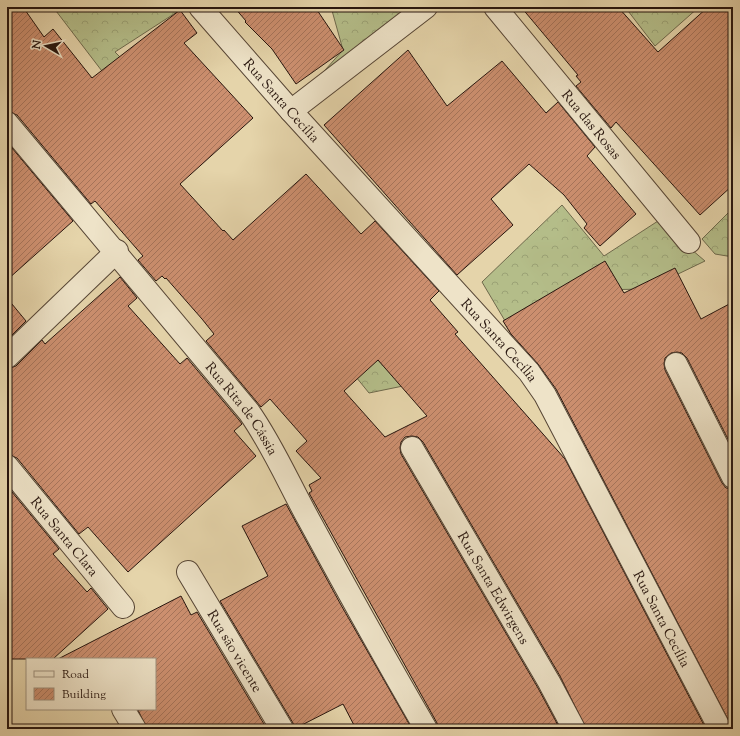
<svg xmlns="http://www.w3.org/2000/svg" width="740" height="736" font-family="'Sorts Mill Goudy',serif">
  <style>
    .forest { fill: url(#forest-crowns); stroke: #6e694c }
    .building { fill: url(#building-hatch); stroke: #27150e; fill-rule: evenodd }
    .lines { fill: none; stroke-linecap: round; stroke-linejoin: round }
    .street-casing { stroke: #564535; stroke-width: 24 }
    .street { stroke: #eee3c8; stroke-width: 22 }
    .labels { text-anchor: middle; stroke-width: 3; stroke-linejoin: round; paint-order: stroke }
    .street-label { font-size: 14px; fill: #27150e; stroke: #eee3c8 }
  </style>
  <defs>
    <pattern id="forest-crowns" width="20" height="18" patternUnits="userSpaceOnUse"><rect width="20" height="18" fill="#b4bd89"/><path d="M2 6a3 3 0 1 1 6 0M12 15a3 3 0 1 1 6 0" fill="none" stroke="#9ba275"/></pattern>
    <pattern id="building-hatch" width="6" height="6" patternUnits="userSpaceOnUse"><rect width="6" height="6" fill="#cc8f6f"/><path d="M-1 1l2-2M0 6l6-6M5 7l2-2" fill="none" stroke="#a6745a"/></pattern>
  </defs>
  <rect width="100%" height="100%" fill="#e5d4aa"/>
  <filter id="stains"><feTurbulence type="fractalNoise" baseFrequency=".005" numOctaves="4"/><feColorMatrix values="0 0 0 0 .2 0 0 0 0 .09 0 0 0 0 .02 0 0 0 .5 -.17"/></filter>
  <radialGradient id="worn" r=".72"><stop offset=".6" stop-color="#630" stop-opacity="0"/><stop offset="1" stop-color="#630" stop-opacity=".3"/></radialGradient>
  <g class="forest">
    <path d="M53,7H177L180,10L115,52L140,77L121,96Z"/>
    <path d="M331,7H417L300,98L343,50Z"/>
    <path d="M625,7H699L655,46Z"/>
    <path d="M562,205L604,256L658,221L705,261L647,289L594,290L511,331L482,282Z"/>
    <path d="M733,208V257L715,254L702,239Z"/>
    <path d="M276,255L403,386L369,393L274,276Z"/>
  </g>
  <g class="building">
    <path d="M7,7H23L44,37L53,29L92,78L180,10L197,33L184,43L253,118L180,184L223,231L224,230L233,240L306,174L361,234L375,221L439,291L430,300L458,332L455,334L565,459L706,729H586L560,676L423,442L418,437L412,436L405,437L401,442L400,448L401,454L538,688L560,729H438L437,723L309,493L312,491L309,485L321,478L296,451L307,441L270,399L261,407L206,341L214,334L202,319L166,278L165,279L162,276L156,281L138,260L143,256L95,201L91,204L17,115L7,111ZM378,360L427,416L385,437L344,391Z"/>
    <path d="M234,7H315L344,50L296,84L272,49L245,22L246,21Z"/>
    <path d="M521,7H618L658,52L708,7H733V185L700,215L616,122L611,128L576,86L581,82L576,76L578,75Z"/>
    <path d="M408,50L447,106L502,61L546,113L558,102L595,147L587,156L636,214L600,246L584,228L587,224L564,195L529,164L491,199L513,225L457,275L324,125Z"/>
    <path d="M7,142L73,221L7,280Z"/>
    <path d="M605,261L624,293L675,268L701,319L733,302V449L687,358L682,353L677,352L671,353L665,358L664,364L665,370L722,483L726,488L733,489V729L556,389L538,364L511,334L503,321Z"/>
    <path d="M120,277L137,298L128,306L180,364L187,358L239,420L242,424L234,431L256,456L128,572L88,527L79,534L17,458L7,454V369L16,366L42,340L45,344Z"/>
    <path d="M7,298L26,321L7,340Z"/>
    <path d="M7,486L59,549L53,554L87,592L91,588L108,609L53,659H7Z"/>
    <path d="M286,504L341,605L412,729H356L343,704L294,729L293,723L220,601L268,576L242,526Z"/>
    <path d="M181,596L191,615L197,612L267,729H147L138,710L155,709V659H58Z"/>
  </g>
  <g class="lines">
    <g class="street-casing">
      <g id="street">
        <path id="s1" d="M200,7L291,111L529,372L545,395L720,729"/>
        <path id="s2" d="M495,7L689,242"/>
        <path d="M291,111L426,7"/>
        <path id="s3" d="M7,123L249,412C273,446 289,484 309,520C347,590 386,660 426,729"/>
        <path d="M7,357L117,251"/>
        <path d="M676,364L733,477"/>
        <path id="s4" d="M412,448L549,682L574,729"/>
        <path id="s5" d="M7,466L123,607"/>
        <path id="s6" d="M188,572L282,729"/>
        <path d="M123,709L135,729"/>
      </g>
    </g>
    <use href="#street" class="street"/>
  </g>
  <g class="labels">
    <g class="street-label">
      <text dy="5" stroke="none"><textPath href="#s1" startOffset="124">Rua Santa Cecília</textPath></text>
      <text dy="5" stroke="none"><textPath href="#s2" startOffset="152">Rua das Rosas</textPath></text>
      <text dy="5" stroke="none"><textPath href="#s1" startOffset="448">Rua Santa Cecília</textPath></text>
      <text dy="5" stroke="none"><textPath href="#s3" startOffset="370">Rua Rita de Cássia</textPath></text>
      <text dy="5" stroke="none"><textPath href="#s5" startOffset="91">Rua Santa Clara</textPath></text>
      <text dy="5" stroke="none"><textPath href="#s4" startOffset="162">Rua Santa Edwirgens</textPath></text>
      <text dy="5" stroke="none"><textPath href="#s1" startOffset="772">Rua Santa Cecília</textPath></text>
      <text dy="5" stroke="none"><textPath href="#s6" startOffset="92">Rua são vicente</textPath></text>
    </g>
  </g>
  <rect width="740" height="736" fill="none" stroke="#e5d4aa" stroke-width="24"/>
  <rect x="8" y="8" width="724" height="720" fill="none" stroke="#27150e" stroke-width="2"/>
  <rect x="12" y="12" width="716" height="712" fill="none" stroke="#27150e"/>
  <rect x="26" y="658" width="130" height="52" fill="#eee3c8" stroke="#9e917e"/>
  <rect x="34" y="671" width="20" height="6" fill="#eee3c8" stroke="#9e917e"/>
  <text x="62" y="678" font-size="12" fill="#27150e">Road</text>
  <rect x="34" y="688" width="20" height="12" fill="url(#building-hatch)" stroke="#9e917e"/>
  <text x="62" y="698" font-size="12" fill="#27150e">Building</text>
  <g transform="translate(46 46) rotate(279)" stroke="#eee3c8" stroke-width="3" paint-order="stroke">
  <path d="M0-3L7 15L0 10L-7 15Z" fill="#27150e"/>
  <text y="-6" font-size="11" font-weight="bold" text-anchor="middle" fill="#27150e">N</text>
  </g>
  <rect width="100%" height="100%" filter="url(#stains)"/>
  <rect width="100%" height="100%" fill="url(#worn)"/>
</svg>
